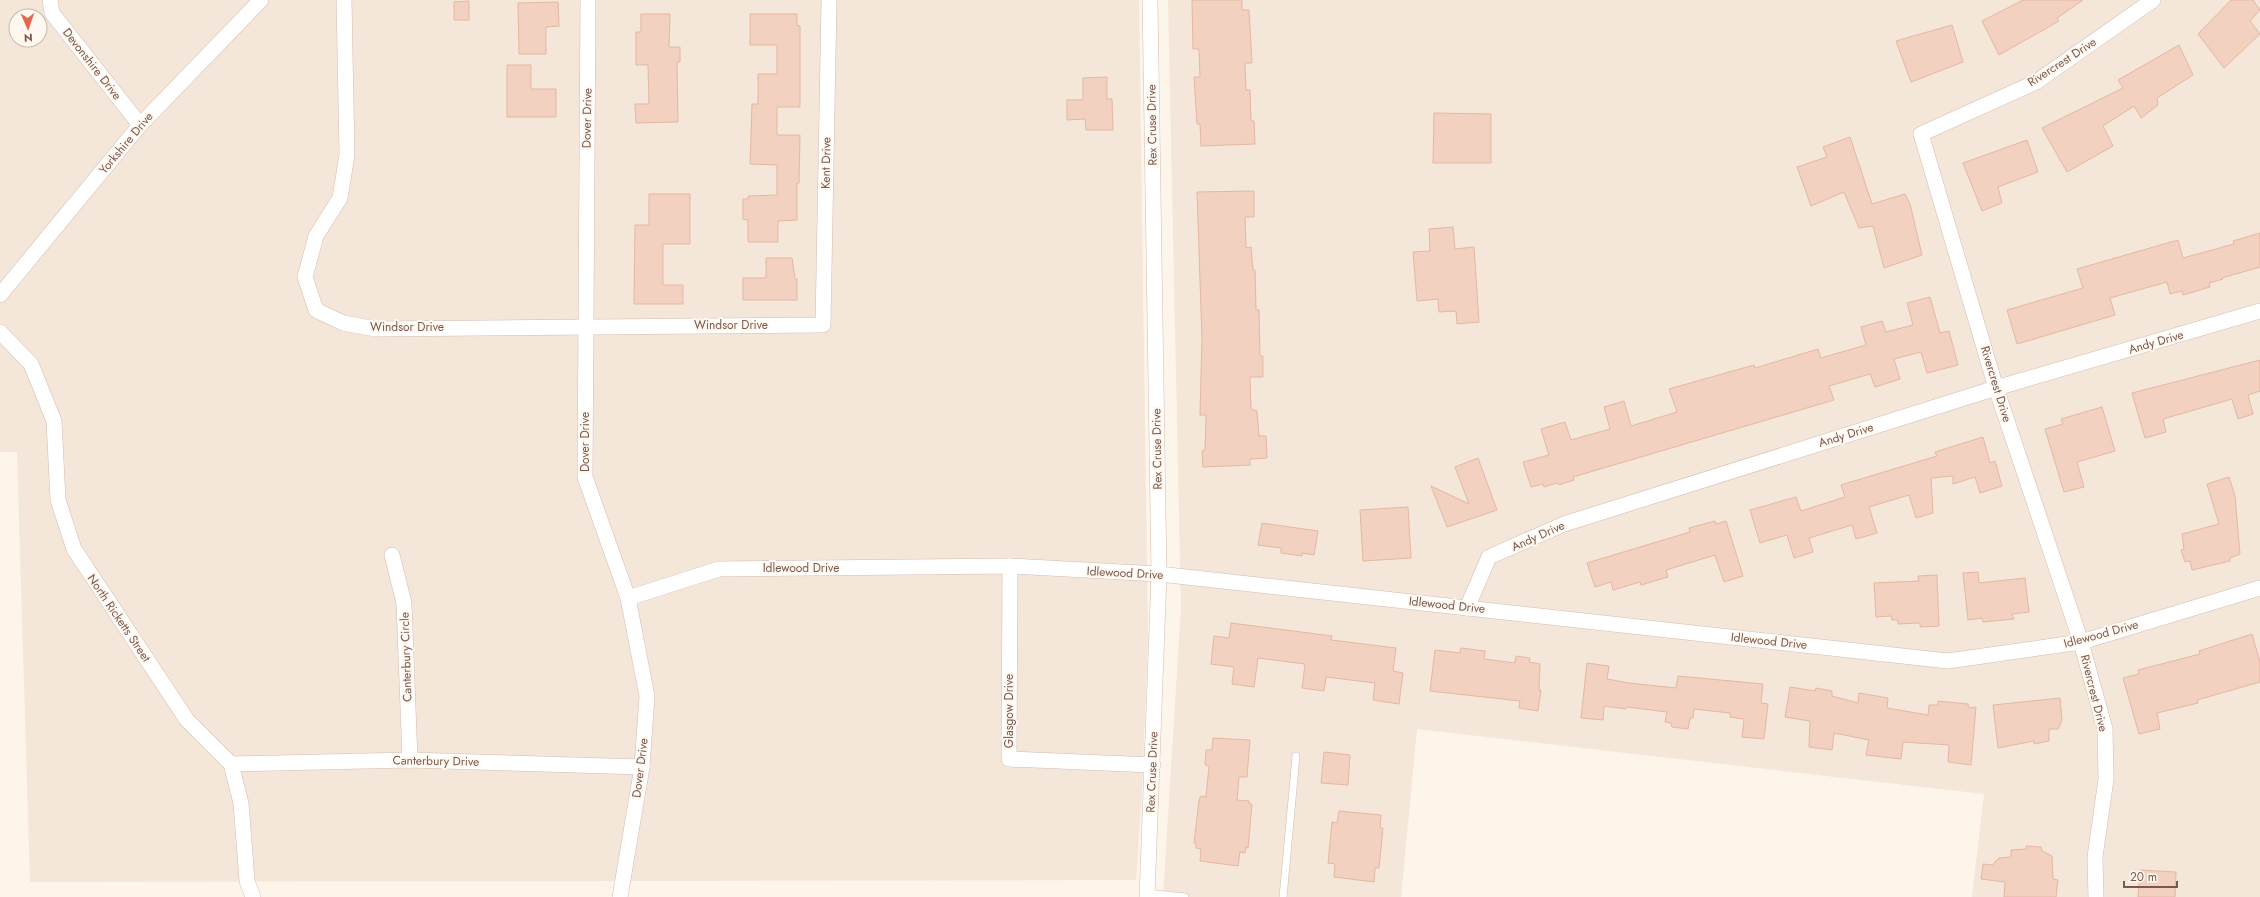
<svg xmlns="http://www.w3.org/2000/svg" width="2260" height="897" font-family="Jost,sans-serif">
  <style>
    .residential { fill: #f4e6d8; fill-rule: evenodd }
    .building { fill: #f2d1c1; stroke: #e5b7a2 }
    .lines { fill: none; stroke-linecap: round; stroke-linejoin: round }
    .lane-casing { stroke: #d2bdb2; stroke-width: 8 }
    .street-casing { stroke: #d2bdb2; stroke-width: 16 }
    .lane { stroke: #fff; stroke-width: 7 }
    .street { stroke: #fff; stroke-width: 15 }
    .labels { text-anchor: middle; stroke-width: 4; stroke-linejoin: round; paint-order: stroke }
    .street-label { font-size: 12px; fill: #78594c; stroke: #fff8f1 }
  </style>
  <rect width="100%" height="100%" fill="#fdf4ea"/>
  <g class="residential">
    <path d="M0,0H1139L1148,637L1142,791L1136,880L30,882L17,452H0ZM16,16H40V40H16Z"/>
    <path d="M1168,0H2260V897H1972L1984,794L1417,729L1401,897H1163L1181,607Z"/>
  </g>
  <g class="building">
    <path d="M1192,0H1242V10H1249L1252,63H1245L1246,90H1250L1251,121H1254L1255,144L1201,146L1200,124H1197L1194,77H1200L1199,49H1193Z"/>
    <path d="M2023,0H2083L2057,18L2059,21L1999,55L1982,21Z"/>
    <path d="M2231,0H2253L2260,10L2250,21L2260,34L2224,68L2198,34Z"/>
    <path d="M469,1V20H454V2Z"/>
    <path d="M558,2L559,26L546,27V54H519L518,3Z"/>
    <path d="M641,14H670L669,47H680V62H677L678,122L636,123L635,104H649L648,65H636V32H641Z"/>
    <path d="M750,14H797V25L800,26V107H777V135H800L799,183H797V220L778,221V242H748V220L743,219V199H749L748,196L777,195V165L750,164L752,104H758V74H777V45H750Z"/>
    <path d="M1952,25L1963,62L1911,82L1896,41Z"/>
    <path d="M2179,45L2193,75L2157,98L2158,105L2141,118L2134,106L2103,126L2113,146L2067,172L2042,128L2123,88L2118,80Z"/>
    <path d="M507,65H531V89H556V117H507Z"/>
    <path d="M1107,77V99H1112L1113,130H1086L1085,119L1067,120V100H1083V78Z"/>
    <path d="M1434,113L1491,114V163H1433Z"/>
    <path d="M1850,137L1872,204L1905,194L1910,204L1922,255L1884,268L1873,226L1859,228L1844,192L1811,206L1797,167L1827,157L1823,147Z"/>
    <path d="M2027,140L2038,172L1998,187L2002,203L1982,211L1963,163Z"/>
    <path d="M1254,191V217H1245L1246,248L1251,247L1253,270H1255L1256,310H1259L1260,356H1263V377H1250L1251,409L1257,411L1259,436H1266L1267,458L1250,459V465L1203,467L1202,451L1205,450L1206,415H1200L1202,339L1197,192Z"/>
    <path d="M649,194H690V244H663V285H683V304H634L635,225H649Z"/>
    <path d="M1453,227L1455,249L1474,247L1479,322L1457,324L1456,311L1439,312L1438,299L1417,301L1413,252L1430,251L1429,229Z"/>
    <path d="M2260,233V267L2222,278L2223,279L2209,283L2210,287L2183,295L2182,291L2170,294L2167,282L2110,298L2115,315L2017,344L2007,310L2083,288L2077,269L2178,240L2183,258L2234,244L2233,241Z"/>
    <path d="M766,258H792L795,279H797V300H743V278H766Z"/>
    <path d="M1930,297L1940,333L1949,331L1958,365L1927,373L1921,352L1894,359L1900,379L1875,387L1870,374L1829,386L1834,400L1573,477L1574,480L1559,485L1557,483L1544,487L1543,484L1531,487L1523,462L1549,455L1541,429L1565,422L1571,440L1610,429L1604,407L1624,401L1631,426L1677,412L1669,389L1754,365L1755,368L1818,349L1821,358L1866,345L1861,327L1882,321L1886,332L1913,325L1907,303Z"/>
    <path d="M2260,360V391L2248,395L2253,414L2238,419L2232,399L2163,419L2166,432L2145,438L2132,393Z"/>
    <path d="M2102,407L2115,451L2077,462L2084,487L2064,492L2045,429L2063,424L2061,419Z"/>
    <path d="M1983,437L1990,463L1995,461L2002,486L1980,493L1975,477L1953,484V476L1931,478L1933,513L1916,518L1909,495L1869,507L1877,533L1856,539L1852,525L1809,538L1813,552L1794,558L1787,535L1760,543L1750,510L1796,497L1801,511L1845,497L1841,485L1937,456L1935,452Z"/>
    <path d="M1478,458L1497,510L1447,527L1431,486L1469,504L1455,467Z"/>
    <path d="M2229,477L2235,496L2240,554L2230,558V561L2192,570L2190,561L2185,562L2181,550L2184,549L2182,534L2219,524L2207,484Z"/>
    <path d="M1408,507L1411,558L1363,561L1360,510Z"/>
    <path d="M1715,521L1716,524L1726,521L1743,576L1724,582L1715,555L1666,570L1668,577L1641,585L1640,582L1613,590L1611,582L1595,587L1587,563L1690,532L1689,528Z"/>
    <path d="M1262,523L1318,531L1314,555L1302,553V556L1281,553V548L1258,545Z"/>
    <path d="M1978,572L1979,583L2025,578L2029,612L2012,614L2014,619L1983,622L1982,618L1968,620L1963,573Z"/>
    <path d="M1937,575L1939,626L1920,627V623L1898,624V620H1892L1891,616L1876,617L1874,583L1919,581L1918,576Z"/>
    <path d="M1231,623L1332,636L1331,640L1396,648L1393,671L1403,673L1399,704L1373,700L1375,683L1326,677L1324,691L1302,688L1305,664L1258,658L1254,687L1232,684L1234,667L1211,664L1214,636L1229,638Z"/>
    <path d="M2252,634L2260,662V682L2197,700L2198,703L2157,713L2160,729L2139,734L2123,678L2139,674L2138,670L2200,654L2199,651Z"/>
    <path d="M1461,648L1485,651L1484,659L1515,663L1516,656L1530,658L1529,662L1540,664L1539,690H1541L1538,711L1519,708L1520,701L1430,691L1435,650L1460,653Z"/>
    <path d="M1587,663L1609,666L1607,679L1629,683L1676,688L1678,676L1763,684L1761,703L1768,704L1764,739L1742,737L1744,719L1730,717V713L1694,709L1693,718H1690L1688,729L1672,727L1671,723L1665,722L1667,712L1627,707L1626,709L1604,706L1603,720L1581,718Z"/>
    <path d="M1790,687L1815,691L1816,688L1832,691V696L1858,703L1859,693L1888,698L1887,708L1928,715L1929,705H1938V701L1968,704L1969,708L1976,707L1971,765L1948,762L1949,745L1903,742L1901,759L1866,755L1869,740L1834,733L1832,750L1809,747L1810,721L1785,717Z"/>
    <path d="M2060,698L2062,720L2058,729H2049V741L2034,744V741L1998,748L1993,705Z"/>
    <path d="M1213,738L1250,740L1247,777H1239L1237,800L1249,801V804H1252L1248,848L1246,847L1245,853L1240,852L1238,866L1200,861L1201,849L1196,848V843H1194L1199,800L1201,796L1206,797L1209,766L1205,765L1206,750H1212Z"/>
    <path d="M1324,752L1350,755L1348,785L1321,783Z"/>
    <path d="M1339,811L1381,815L1380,828H1383L1379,868H1375L1374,882L1334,877L1335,864L1328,863L1332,822L1337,823Z"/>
    <path d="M2026,846L2041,847L2042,851L2052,856L2053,879L2058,880L2056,897H2004L2005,882L1981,879L1983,864L1992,865L1999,858L2011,857V850L2026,849Z"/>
    <path d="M2140,870L2176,872L2175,897H2138Z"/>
  </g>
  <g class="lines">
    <g class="lane-casing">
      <g id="lane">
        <path d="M1147,893L1185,897"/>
        <path d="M1283,897L1296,756"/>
      </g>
    </g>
    <g class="street-casing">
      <g id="street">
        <path d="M50,0L52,13L140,125"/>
        <path d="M344,0L347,155L340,198L316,236L305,277L316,310L343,323L376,329L823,325L829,0"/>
        <path d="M588,0L585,477L628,598L647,696L642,767L620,897"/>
        <path d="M0,295L140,125L261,0"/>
        <path d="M0,332L31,364L54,421L58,500L74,549L187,720L231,764L241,803L247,881L253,897"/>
        <path d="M392,555L404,603L410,760"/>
        <path d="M1010,566L1009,759L1153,765"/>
        <path d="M628,598L719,569L1010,566L1159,574L1948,661L2081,642L2260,588"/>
        <path d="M1467,608L1489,557L1564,524L1996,388L2260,311"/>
        <path d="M231,764L410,760L642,767"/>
        <path d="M1147,897L1159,574L1150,0"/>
        <path d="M2096,897L2095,857L2106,779L2105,729L2081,642L1996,388L1921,134L2036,82L2153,0"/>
      </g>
    </g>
    <use href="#lane" class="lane"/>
    <use href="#street" class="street"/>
  </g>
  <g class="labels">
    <g class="street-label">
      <text transform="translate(2062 62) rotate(-33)" y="4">Rivercrest Drive</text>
      <text transform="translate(92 64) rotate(52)" y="4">Devonshire Drive</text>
      <text transform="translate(587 118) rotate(-89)" y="4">Dover Drive</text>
      <text transform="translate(1152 125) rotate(-91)" y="4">Rex Cruse Drive</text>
      <text transform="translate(126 143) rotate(-50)" y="4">Yorkshire Drive</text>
      <text transform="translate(826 163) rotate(-89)" y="4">Kent Drive</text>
      <text x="731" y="329">Windsor Drive</text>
      <text x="407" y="331">Windsor Drive</text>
      <text transform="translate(2156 342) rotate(-16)" y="4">Andy Drive</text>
      <text transform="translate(1996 384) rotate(73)" y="4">Rivercrest Drive</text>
      <text transform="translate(1846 435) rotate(-17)" y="4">Andy Drive</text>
      <text transform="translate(585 442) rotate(-90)" y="4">Dover Drive</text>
      <text transform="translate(1157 449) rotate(-91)" y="4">Rex Cruse Drive</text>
      <text transform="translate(1538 536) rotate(-24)" y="4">Andy Drive</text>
      <text x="801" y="572">Idlewood Drive</text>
      <text transform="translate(1125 573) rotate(3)" y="4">Idlewood Drive</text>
      <text transform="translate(1447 605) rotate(6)" y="4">Idlewood Drive</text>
      <text transform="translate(119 618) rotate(56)" y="4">North Ricketts Street</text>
      <text transform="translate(2101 634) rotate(-15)" y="4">Idlewood Drive</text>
      <text transform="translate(1769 641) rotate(6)" y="4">Idlewood Drive</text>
      <text transform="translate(406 657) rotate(-92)" y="4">Canterbury Circle</text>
      <text transform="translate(2094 693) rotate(76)" y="4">Rivercrest Drive</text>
      <text transform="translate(1009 711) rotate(-90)" y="4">Glasgow Drive</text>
      <text transform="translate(436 761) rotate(1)" y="4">Canterbury Drive</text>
      <text transform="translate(640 768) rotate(-83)" y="4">Dover Drive</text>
      <text transform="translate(1152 772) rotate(-88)" y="4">Rex Cruse Drive</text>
    </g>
  </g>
  <g transform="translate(28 28) rotate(178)"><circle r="19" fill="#fff8f1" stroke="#c9b8af"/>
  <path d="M0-3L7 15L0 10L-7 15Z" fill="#e66750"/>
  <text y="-6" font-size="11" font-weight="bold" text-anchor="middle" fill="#78594c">N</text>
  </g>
  <path d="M2124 881v6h53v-6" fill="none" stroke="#78594c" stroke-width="2"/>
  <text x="2130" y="881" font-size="12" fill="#78594c" stroke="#fff8f1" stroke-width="3" paint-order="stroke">20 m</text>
</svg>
